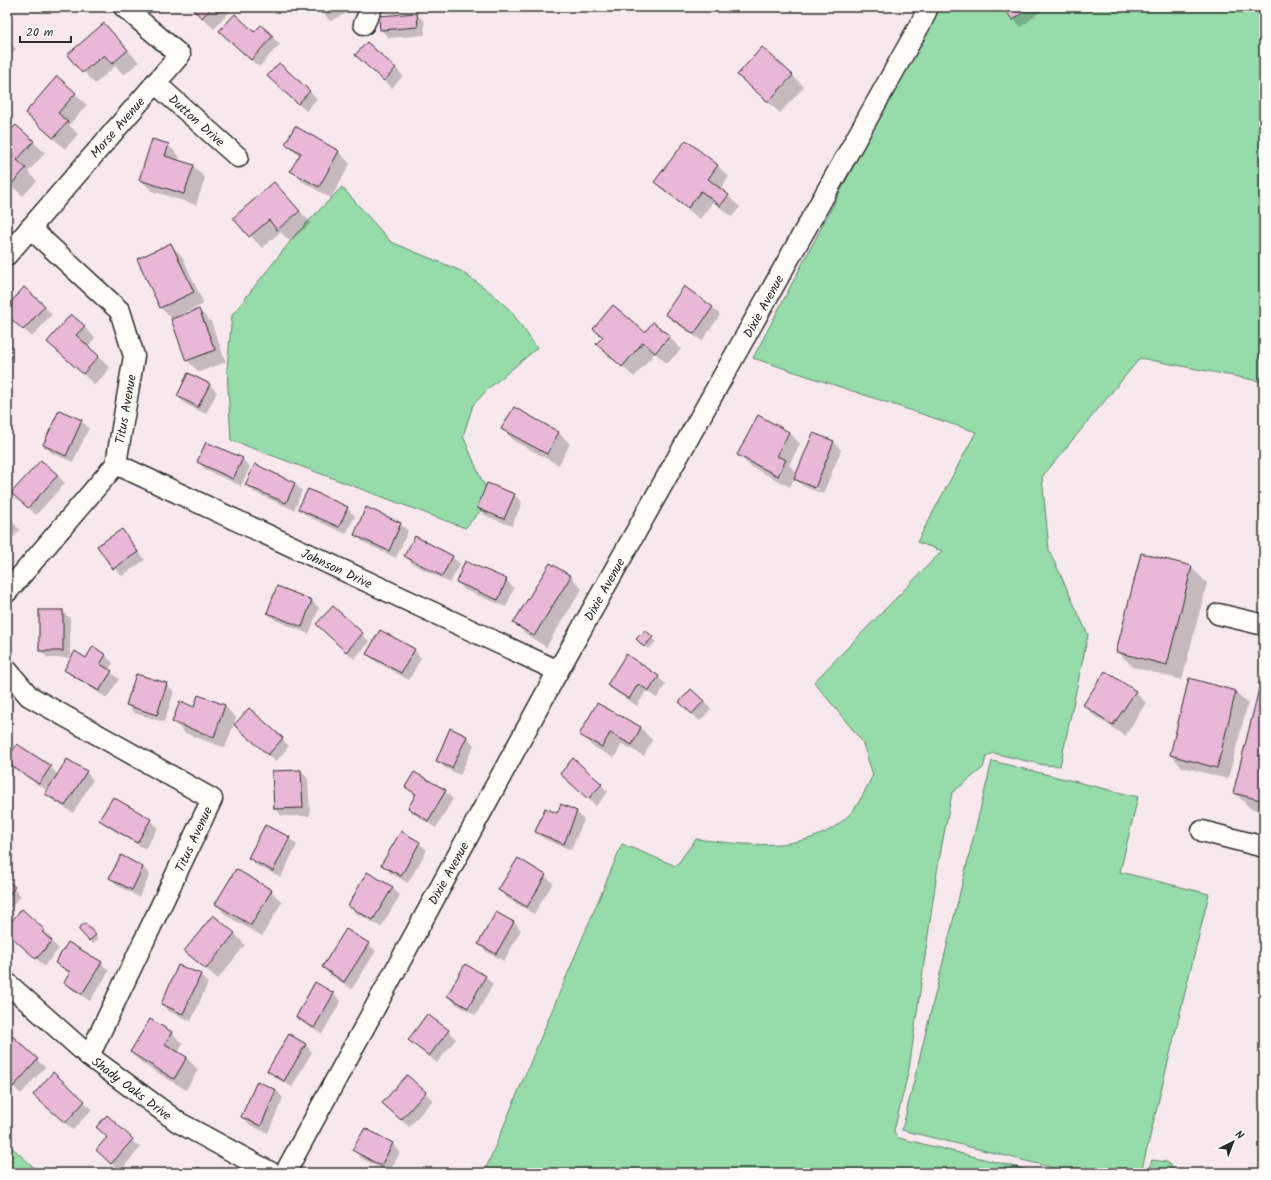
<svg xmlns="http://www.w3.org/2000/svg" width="1271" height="1180" font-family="Kalam,sans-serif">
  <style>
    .green { fill: #95dcaa; stroke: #60846a }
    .shadow { fill: #0003; fill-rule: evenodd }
    .building { fill: #eab8d7; stroke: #2b2b2b }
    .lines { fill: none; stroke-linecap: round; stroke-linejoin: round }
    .minor-casing { stroke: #2b2b2b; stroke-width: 23 }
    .minor { stroke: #fdfcf7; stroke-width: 20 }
    .labels { text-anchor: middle; stroke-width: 3.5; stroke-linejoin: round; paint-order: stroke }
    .street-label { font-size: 13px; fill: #2b2b2b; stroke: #fdfcf7 }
  </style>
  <rect width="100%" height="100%" fill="#f7e8ed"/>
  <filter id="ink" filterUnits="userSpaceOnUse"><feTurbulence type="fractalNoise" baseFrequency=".025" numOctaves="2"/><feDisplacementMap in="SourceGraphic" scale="8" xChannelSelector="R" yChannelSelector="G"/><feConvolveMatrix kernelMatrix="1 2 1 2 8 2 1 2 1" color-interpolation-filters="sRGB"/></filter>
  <g filter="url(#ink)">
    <g class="green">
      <path d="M937,7H1264V215L1263,217L1264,218V382L1140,358L1042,477L1049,550L1088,635L1060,766L1044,765L993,753L986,757L983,768L952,793L938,865L909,1069L894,1131L896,1136L899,1138L1040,1173H484L622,844L676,866L696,839C746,845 811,855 850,814C859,805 867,786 873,775L862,741L814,682L942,551L917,542L976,432L753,358Z"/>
      <path d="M342,187L391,242L461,271L490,292L511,311L537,348L488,389L473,405L463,436L482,481L493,497L465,528L231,440L227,369L232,315L297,233Z"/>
      <path d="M992,761L1138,797L1120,872L1209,894L1141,1173H1074L902,1130Z"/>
      <path d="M7,1143L40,1173H7Z"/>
      <path d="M1152,1160L1167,1162L1177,1173H1149Z"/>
    </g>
    <g class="shadow">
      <path d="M190,7H234L214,29Z"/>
      <path d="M320,7H360L330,21L323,13Z"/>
      <path d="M1003,7H1046L1021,27Z"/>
      <path d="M416,14L424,21L425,35L389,38L381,30L380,17Z"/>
      <path d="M254,33L272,37L280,44L259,67L228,39Z"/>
      <path d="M115,36L139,62L124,75L115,66L95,84L68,55Z"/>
      <path d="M7,41L16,49L7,59Z"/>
      <path d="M364,63L396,68L403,76L392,88Z"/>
      <path d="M792,75L804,87L780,113L750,86Z"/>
      <path d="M276,84L309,91L317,99L306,111Z"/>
      <path d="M75,94L87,105L69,125L78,134L65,149L26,113Z"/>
      <path d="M16,126L45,153L28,172L37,181L23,196L7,182V136Z"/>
      <path d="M295,128L339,152L350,164L331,198L303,182L292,171L300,156L286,144Z"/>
      <path d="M686,142L718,166L729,177L720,189L740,207L732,217L713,202L700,219L667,193L656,182Z"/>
      <path d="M168,145L180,157L178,161L193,166L205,178L196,205L152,191L140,179Z"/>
      <path d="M274,183L311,223L290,241L280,232L262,248L234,218Z"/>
      <path d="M170,244L182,256L204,304L177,316L178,318L199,310L211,322L226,362L199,372L187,360L172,319L160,307Z"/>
      <path d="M24,289L52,314L32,337L7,314V308Z"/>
      <path d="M712,307L720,315L702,341L673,321L666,314Z"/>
      <path d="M84,327L95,338L88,347L110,368L95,385L48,342Z"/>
      <path d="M595,329L669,337L681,349L667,364L655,353L634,377L598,344L603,337Z"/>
      <path d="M189,374L210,385L217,392L206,414L185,404L178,396Z"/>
      <path d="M514,408L559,433L570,444L559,465L514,441L503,429Z"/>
      <path d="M758,416L789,432L800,444L789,465L797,473L814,434L834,442L841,450L823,494L803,486L794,478L790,487L750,466L739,455ZM803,481L820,489L819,490L803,484Z"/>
      <path d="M81,421L89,428L73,462L52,453L44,445Z"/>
      <path d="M242,459L250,467L241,486L206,470L198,462Z"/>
      <path d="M255,465L295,484L302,491L294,510L254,492L247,484Z"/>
      <path d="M57,475L65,483L36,515L20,500Z"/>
      <path d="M514,495L522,502L512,526L486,516L478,508Z"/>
      <path d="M300,508H347L355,516L346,534L307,516Z"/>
      <path d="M7,517L20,530L7,544Z"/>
      <path d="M400,524L408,531L396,558L363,542L355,535Z"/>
      <path d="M122,530L145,560L122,576L114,568Z"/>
      <path d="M405,556L452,557L460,564L450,583L413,564Z"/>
      <path d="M550,565L571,577L582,589L546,647L526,634L514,623Z"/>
      <path d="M1191,567L1207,583L1182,680L1133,667L1118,652Z"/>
      <path d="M506,580L514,588L506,607L465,590L457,582Z"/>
      <path d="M278,587L312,601L319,608L309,634L275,620L268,613Z"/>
      <path d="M333,607L370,642L354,659L325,632Z"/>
      <path d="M62,611L70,618V658H48L40,650Z"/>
      <path d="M645,631L656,642L648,649L637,639Z"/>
      <path d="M414,650L421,658L409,680L375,661L368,654Z"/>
      <path d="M105,655L113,663L108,670L119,679L107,698L73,677L65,670Z"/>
      <path d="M626,656L658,677L666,684L657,698L646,691L637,706L616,692L608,684Z"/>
      <path d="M1264,674V812L1250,808L1234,792Z"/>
      <path d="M1190,680L1236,692L1248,703L1228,779L1182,767L1171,755Z"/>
      <path d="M166,684L174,692L164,722L134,713L127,705Z"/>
      <path d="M1135,691L1146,703L1125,736L1096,717L1084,705Z"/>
      <path d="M199,696L225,706L236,718L225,748L185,733L173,721L195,708Z"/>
      <path d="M703,701L711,709L700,721L680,702Z"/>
      <path d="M598,704L641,728L652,740L644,756L622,744L614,758L592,746L581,734Z"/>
      <path d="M243,732L282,739L289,746L276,762Z"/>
      <path d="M467,737L474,745L460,775L445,768L437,760Z"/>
      <path d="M7,761L50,766L58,775L86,772L93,780L73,813L54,801L46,794L48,791L14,769Z"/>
      <path d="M301,771L308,779L310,816H282L275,809Z"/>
      <path d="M568,781L601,784L608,792L596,806Z"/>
      <path d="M406,787L445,791L453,799L436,828L417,816L409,808L416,796Z"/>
      <path d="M561,805L577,812L584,820L571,850L544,839L536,831L558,814Z"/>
      <path d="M101,820H150L158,828L145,849L108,827Z"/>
      <path d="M289,838L297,845L281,877L257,866L250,858Z"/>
      <path d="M419,843L427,850L408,883L390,873L383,865Z"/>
      <path d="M122,856L143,867L150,875L139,897L118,886L111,878Z"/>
      <path d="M545,876L553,883L534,914L507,898L500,890Z"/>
      <path d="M7,882L21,896L7,912Z"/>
      <path d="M392,887L400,895L381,927L356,913L349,905Z"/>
      <path d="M271,891L282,902L262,936L227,916L216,904Z"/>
      <path d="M514,922L521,930L504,961L487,952L479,944Z"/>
      <path d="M85,924L98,939L93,944L89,940Z"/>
      <path d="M7,927L44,930L51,938L50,940L59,949L44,966L7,932Z"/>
      <path d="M234,933L245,945L218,979L185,951Z"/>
      <path d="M368,944L376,951L352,989L330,975L323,967Z"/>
      <path d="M56,963H101L109,971L90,1001L73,990L65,983L70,974Z"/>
      <path d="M200,975L208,983L191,1021L170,1012L162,1004Z"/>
      <path d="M485,977L493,984L476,1015L456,1004L448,996Z"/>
      <path d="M333,993L341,1001L322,1034L304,1024L297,1017Z"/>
      <path d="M448,1031L456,1039L437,1063L409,1040Z"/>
      <path d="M171,1032L183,1044L178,1053L187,1058L198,1070L186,1090L143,1064L131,1052Z"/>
      <path d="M10,1035L45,1067L21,1094L7,1081V1037Z"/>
      <path d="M305,1044L312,1052L292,1087L276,1078L269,1071Z"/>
      <path d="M407,1077L433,1100L409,1127L391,1111Z"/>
      <path d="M257,1083L276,1090L283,1098L268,1133L250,1125L242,1117Z"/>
      <path d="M42,1102H84L92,1109L73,1130Z"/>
      <path d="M107,1117L140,1148L120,1171L104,1157L108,1137Z"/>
      <path d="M365,1129L393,1144L400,1152L389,1173L361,1158L354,1150Z"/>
    </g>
    <g class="building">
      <path d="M190,7H212L202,18Z"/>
      <path d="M319,7H337L322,14Z"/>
      <path d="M1002,7H1029L1013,20Z"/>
      <path d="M417,13L418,27L380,30L379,16Z"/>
      <path d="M235,14L254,32L261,25L273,36L251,60L219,31Z"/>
      <path d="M104,23L128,50L112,64L104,55L82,73L67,55Z"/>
      <path d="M367,42L396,68L384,81L355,55Z"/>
      <path d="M762,47L793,75L768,102L737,75Z"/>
      <path d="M279,63L310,91L298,104L267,76Z"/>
      <path d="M57,76L76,93L58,113L68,122L53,138L25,113Z"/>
      <path d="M16,125L34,141L17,160L26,168L10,186L7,183V134Z"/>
      <path d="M295,126L339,151L319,187L290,171L301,153L285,144Z"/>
      <path d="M152,139L169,144L165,156L194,165L184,194L139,180Z"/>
      <path d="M686,140L718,165L708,179L729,195L720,206L701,191L688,208L654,182Z"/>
      <path d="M274,182L300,211L277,230L269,220L249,237L233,218Z"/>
      <path d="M171,243L194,292L160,308L137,259Z"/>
      <path d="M684,286L713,307L694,334L665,314Z"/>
      <path d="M24,287L45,306L23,330L7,315V307Z"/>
      <path d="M613,305L645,332L653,322L670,336L655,353L643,342L622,367L596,344L603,337L593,329Z"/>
      <path d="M199,309L215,350L186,361L171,319Z"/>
      <path d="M71,314L85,326L76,335L99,356L83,374L47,342Z"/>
      <path d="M188,373L210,384L198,407L177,396Z"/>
      <path d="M514,407L559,432L547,454L501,429Z"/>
      <path d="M59,410L82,420L66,456L43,445Z"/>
      <path d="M758,415L789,432L777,456L786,460L778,476L737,455Z"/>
      <path d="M813,433L834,441L815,488L794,479Z"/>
      <path d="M206,442L243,458L233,479L197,462Z"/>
      <path d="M41,460L58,475L28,508L11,493Z"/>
      <path d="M255,464L295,483L286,503L245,485Z"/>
      <path d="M487,483L515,494L504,519L477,508Z"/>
      <path d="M308,489L348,507L339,527L298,509Z"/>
      <path d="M366,507L401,523L389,551L354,535Z"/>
      <path d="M7,516L13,521L7,528Z"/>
      <path d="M122,529L138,552L113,569L97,546Z"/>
      <path d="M415,536L453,556L442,576L404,556Z"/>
      <path d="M1141,553L1192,566L1167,665L1116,652Z"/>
      <path d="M465,561L507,579L498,600L456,582Z"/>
      <path d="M550,563L571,576L534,636L513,623Z"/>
      <path d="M277,586L312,600L302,627L267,613Z"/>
      <path d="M333,606L363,633L346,652L316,624Z"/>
      <rect x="39" y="610" width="24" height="41"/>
      <path d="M380,630L415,649L401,673L366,654Z"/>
      <path d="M645,630L653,637L644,647L636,639Z"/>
      <path d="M93,646L106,655L100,664L112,671L99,691L64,670L75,651L86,658Z"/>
      <path d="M626,654L659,676L649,691L638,684L629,699L607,685Z"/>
      <path d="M1105,671L1136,691L1113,725L1083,705Z"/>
      <path d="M1263,673H1264V801L1233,793Z"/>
      <path d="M136,674L167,683L157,715L126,705Z"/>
      <path d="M1189,678L1236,691L1217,768L1170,755Z"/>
      <path d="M691,689L704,701L692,714L679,702Z"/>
      <path d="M198,695L225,705L214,737L172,722L180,701L194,707Z"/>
      <path d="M597,703L641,727L632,745L610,733L602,747L579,735Z"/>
      <path d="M249,708L283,738L268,755L234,725Z"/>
      <path d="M450,728L467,736L452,768L436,761Z"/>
      <path d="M17,744L51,766L39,784L7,763V759Z"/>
      <path d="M573,758L602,784L588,799L560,774Z"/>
      <path d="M67,759L87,771L65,806L45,794Z"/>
      <path d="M301,770L303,808L274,809L272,771Z"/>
      <path d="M414,772L446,790L428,821L408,808L416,794L405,787Z"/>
      <path d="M113,797L151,819L137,843L99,820Z"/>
      <path d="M561,804L577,811L564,844L535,832L545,808L557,813Z"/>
      <path d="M265,825L290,837L273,871L248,858Z"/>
      <path d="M401,831L420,842L401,876L381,865Z"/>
      <path d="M121,855L143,867L132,890L109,878Z"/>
      <path d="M518,858L546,875L527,907L498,890Z"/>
      <path d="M236,869L272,890L251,925L215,904Z"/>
      <path d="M367,872L393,887L373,920L348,906Z"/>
      <path d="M7,880L15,887L7,896Z"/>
      <path d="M22,909L45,930L42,932L52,941L36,959L7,933V926Z"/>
      <path d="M496,912L514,922L496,954L478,944Z"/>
      <path d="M213,915L235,933L206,969L184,951Z"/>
      <path d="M85,923L96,935L89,941L78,929Z"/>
      <path d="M346,929L369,943L344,982L322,967Z"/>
      <path d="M68,942L102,962L82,994L64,983L70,972L55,963Z"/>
      <path d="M465,964L486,976L468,1008L447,996Z"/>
      <path d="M178,965L201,974L183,1014L161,1004Z"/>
      <path d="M315,982L334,993L314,1028L296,1017Z"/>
      <path d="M427,1014L449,1030L429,1056L408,1040Z"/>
      <path d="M150,1019L172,1032L165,1044L187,1057L174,1079L130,1052Z"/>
      <path d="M9,1033L38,1059L13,1087L7,1081V1036Z"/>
      <path d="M289,1034L306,1044L284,1081L267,1071Z"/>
      <path d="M53,1072L85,1101L65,1123L33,1095Z"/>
      <path d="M407,1075L426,1092L401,1120L382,1103Z"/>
      <path d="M257,1081L276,1090L261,1126L241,1117Z"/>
      <path d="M107,1115L133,1139L111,1164L96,1150L107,1137L96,1127Z"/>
      <path d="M365,1128L393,1143L381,1166L352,1150Z"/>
      <path d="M198,1167L206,1173H194Z"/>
    </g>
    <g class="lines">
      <g class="minor-casing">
        <g id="minor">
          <path d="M364,24L372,7"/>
          <path d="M155,83L238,157"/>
          <path d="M7,255L180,55L124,7"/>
          <path d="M116,464L558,671"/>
          <path d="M7,592L116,464L134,356L120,311L30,228"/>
          <path d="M1218,614L1264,625"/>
          <path d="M7,670L29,696L212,799L89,1056"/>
          <path d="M1202,831L1264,847"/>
          <path d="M7,983L89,1056L178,1122L272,1173"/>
          <path d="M285,1173L558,671L922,21L928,7"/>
        </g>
      </g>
      <use href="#minor" class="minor"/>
    </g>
  </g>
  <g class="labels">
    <g class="street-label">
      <text transform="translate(197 120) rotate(42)" y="5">Dutton Drive</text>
      <text transform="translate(117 127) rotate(-49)" y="5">Morse Avenue</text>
      <text transform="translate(763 306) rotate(-61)" y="5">Dixie Avenue</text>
      <text transform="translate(125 409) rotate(-80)" y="5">Titus Avenue</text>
      <text transform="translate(337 568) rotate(25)" y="5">Johnson Drive</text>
      <text transform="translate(604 589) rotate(-61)" y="5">Dixie Avenue</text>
      <text transform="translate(193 839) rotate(-65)" y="5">Titus Avenue</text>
      <text transform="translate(448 873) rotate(-61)" y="5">Dixie Avenue</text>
      <text transform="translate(132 1088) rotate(37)" y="5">Shady Oaks Drive</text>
    </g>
  </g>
  <rect width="1271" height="1180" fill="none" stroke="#fdfcf7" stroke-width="24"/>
  <rect x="12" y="12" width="1247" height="1156" fill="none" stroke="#2b2b2b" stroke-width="1.5" filter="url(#ink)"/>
  <g transform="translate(1233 1142) rotate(42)" stroke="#fdfcf7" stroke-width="3" paint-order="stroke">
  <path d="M0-3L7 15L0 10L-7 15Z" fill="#2b2b2b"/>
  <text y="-6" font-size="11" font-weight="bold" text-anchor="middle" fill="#2b2b2b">N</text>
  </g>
  <path d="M20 36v6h51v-6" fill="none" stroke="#2b2b2b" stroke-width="2"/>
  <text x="26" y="36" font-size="12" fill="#2b2b2b" stroke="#fdfcf7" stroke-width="3" paint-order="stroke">20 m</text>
</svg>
